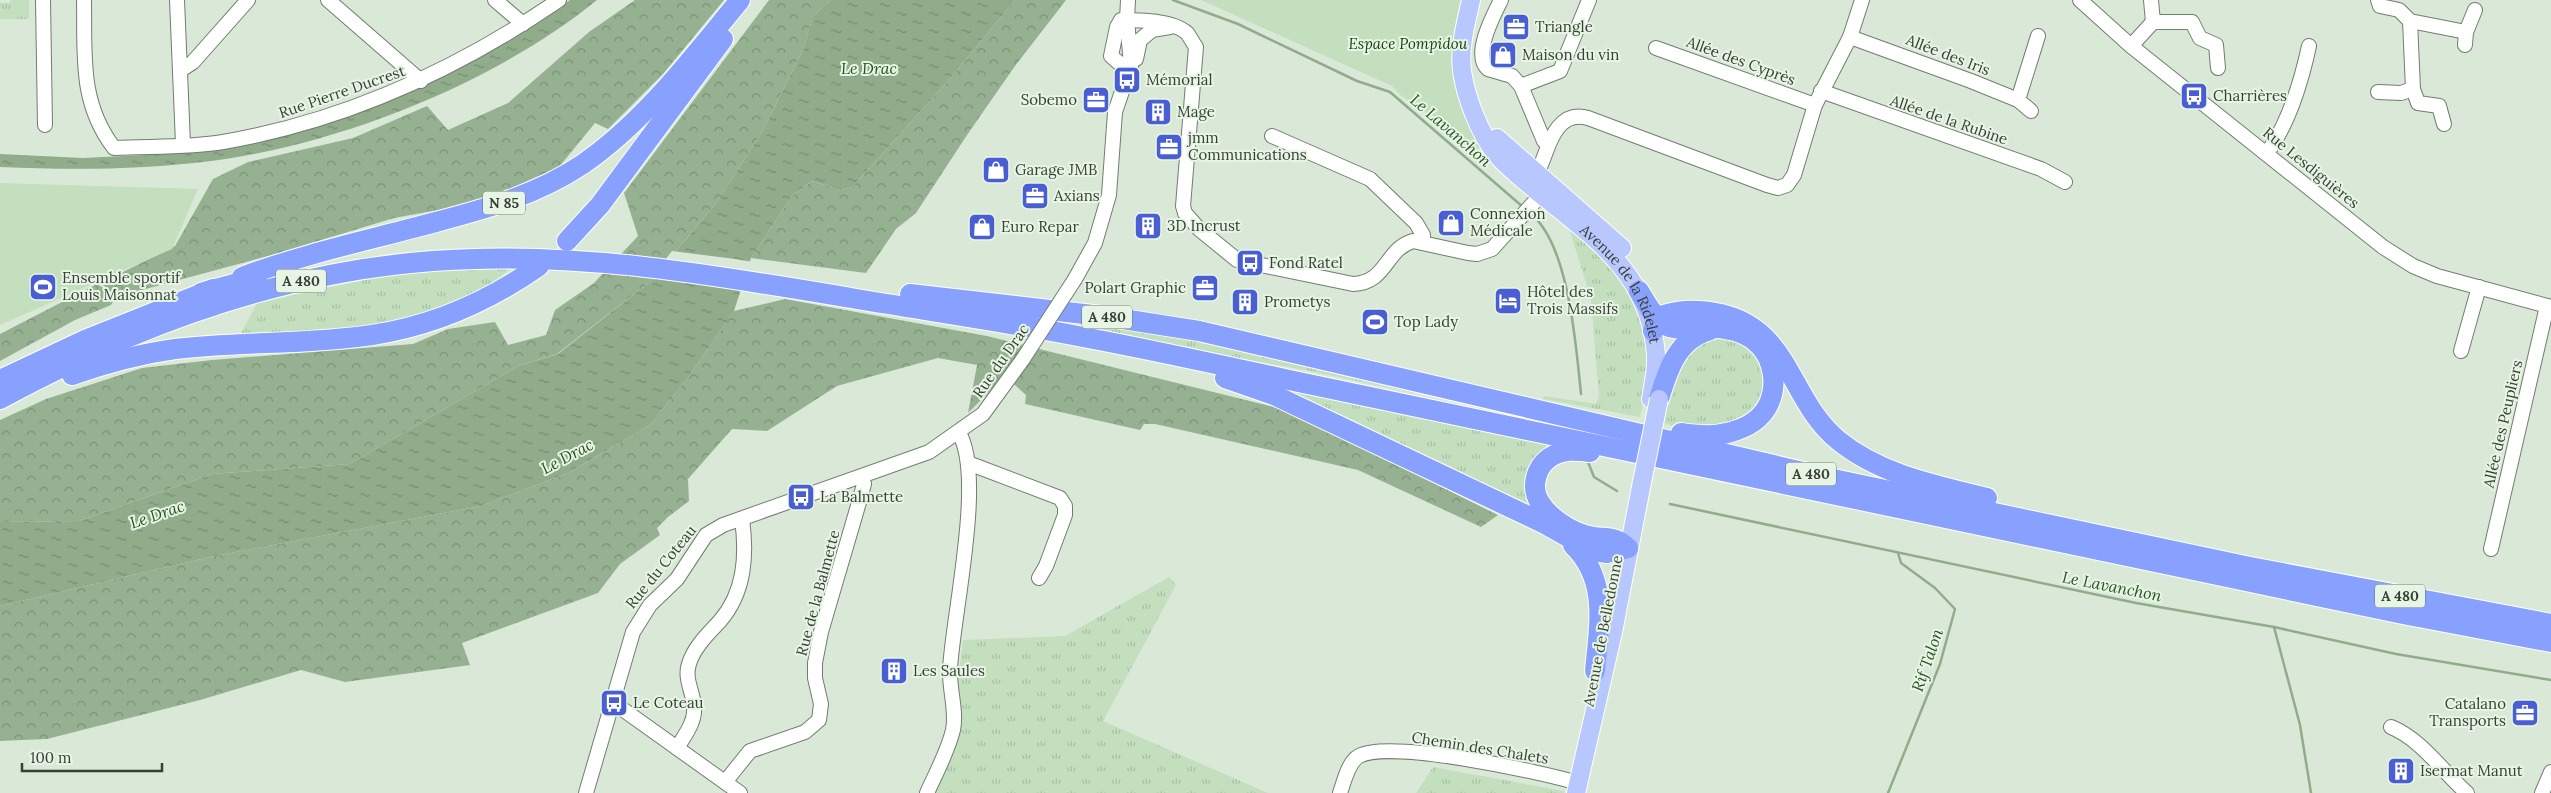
<svg xmlns="http://www.w3.org/2000/svg" width="2551" height="793" font-family="Lora,serif">
  <style>
    .grass { fill: url(#grass-tufts) }
    .forest { fill: url(#forest-crowns) }
    .park { fill: #c3dfbe }
    .water { fill: url(#water-ripples) }
    .pier { fill: #dae9d7 }
    .lines { fill: none; stroke-linecap: round; stroke-linejoin: round }
    .stream { stroke: #90ac8b; stroke-width: 2.5 }
    .minor-casing { stroke: #707e6e; stroke-width: 16 }
    .major-casing { stroke: #fff; stroke-width: 20 }
    .highway-casing { stroke: #fff; stroke-width: 22 }
    .minor { stroke: #fff; stroke-width: 14 }
    .major { stroke: #b8c7fe; stroke-width: 18 }
    .highway { stroke: #88a1fe; stroke-width: 20 }
    .minor-bridge-casing { stroke: #707e6e; stroke-width: 16; stroke-linecap: butt }
    .major-bridge-casing { stroke: #fff; stroke-width: 20; stroke-linecap: butt }
    .minor-bridge { stroke: #fff; stroke-width: 14 }
    .major-bridge { stroke: #b8c7fe; stroke-width: 18 }
    .labels { text-anchor: middle; stroke-width: 4; stroke-linejoin: round; paint-order: stroke }
    .shield { fill: #e7f6e4; stroke: #6d766c; stroke-width: 1 }
    .shield-label { font-size: 14px; font-weight: bold; fill: #393f38 }
    .poi-label { font-size: 15px; fill: #393f38; stroke: #e7f6e4; text-anchor: start }
    .park-label { font-size: 15px; font-style: italic; fill: #143b0d; stroke: #e7f6e4 }
    .street-label { font-size: 15px; fill: #393f38; stroke: #e7f6e4 }
    .water-label { font-size: 16px; font-style: italic; fill: #2a5123; stroke: #e7f6e4 }
  </style>
  <defs>
    <pattern id="grass-tufts" width="24" height="20" patternUnits="userSpaceOnUse" patternTransform="scale(1.25)"><rect width="24" height="20" fill="#c3dfbe"/><path d="M3 7l-1-3M5 7V3M7 7l1-3M15 17l-1-3M17 17v-4M19 17l1-3" fill="none" stroke="#a8c0a4"/></pattern>
    <pattern id="forest-crowns" width="20" height="18" patternUnits="userSpaceOnUse" patternTransform="scale(1.25)"><rect width="20" height="18" fill="#96b191"/><path d="M2 6a3 3 0 1 1 6 0M12 15a3 3 0 1 1 6 0" fill="none" stroke="#7b9177"/></pattern>
    <pattern id="water-ripples" width="26" height="14" patternUnits="userSpaceOnUse" patternTransform="scale(1.25)"><rect width="26" height="14" fill="#90ac8b"/><path d="M2 4q2-2 4 0t4 0M15 11q2-2 4 0t4 0" fill="none" stroke="#778d73"/></pattern>
  </defs>
  <rect width="100%" height="100%" fill="#dae9d7"/>
  <g class="grass">
    <path d="M10,0H29V19H0V3H10Z"/>
    <path d="M1569,228L1619,273L1636,303L1650,345L1646,390L1640,417L1543,399L1544,396L1596,404L1599,397L1591,299Z"/>
    <path d="M460,268L510,269L484,289L384,328L309,331L239,337L257,303L379,277Z"/>
    <path d="M1057,318L1153,329L1414,388V393L1305,370L1053,325Z"/>
    <path d="M1711,338C1719,338 1731,337 1738,340C1761,351 1777,387 1759,409C1747,423 1705,431 1686,429C1679,429 1671,425 1664,423L1673,376L1681,354Z"/>
    <path d="M1275,385L1560,446C1514,477 1522,475 1549,520Z"/>
    <path d="M1169,577L1176,585L1103,721L1268,793H932L956,698L963,640L1065,636Z"/>
    <path d="M1433,767L1564,791V793H1416Z"/>
  </g>
  <g class="forest">
    <path d="M635,0H724L663,74L608,129L595,123L559,167L477,203L394,218L272,255L116,297L111,305L75,320L0,361V334L97,284L113,294L101,283L175,246L213,179L248,162L353,138L427,106L448,130L508,103L589,32Z"/>
    <path d="M769,0H831L813,16L803,50L762,132L717,202L652,280L557,354L518,366L350,464L212,474L79,521L0,522V420L46,399L142,368L212,360L413,344L448,329L495,322L508,345L546,335L555,310L594,283L638,236L624,193Z"/>
    <path d="M1015,0H1066L1015,66L967,135L916,213L896,229L866,273L751,258L792,196L812,181L841,190L852,187L947,82Z"/>
    <path d="M785,299L987,336L1286,410L1498,515L1481,527L1358,470L1155,424H1144L1140,430L1025,404L1026,395L1005,376L968,413L977,365L938,358L837,386L767,431L732,429L688,479L689,501L668,517L657,528L660,535L620,564L598,593L462,643L470,665L345,682L301,670L200,700L47,739L0,741V606L214,556L481,506L568,473L650,425L689,376L734,311Z"/>
  </g>
  <g class="park">
    <path d="M1201,0H1463C1449,63 1449,88 1482,144L1472,157L1422,109L1399,94L1392,86Z"/>
    <path d="M0,183L198,189L172,249L0,325Z"/>
  </g>
  <g class="water">
    <path d="M570,0H597C495,83 341,144 211,161C141,170 70,170 0,167V154L83,158L145,155L219,146L428,82L492,50Z"/>
    <path d="M831,0H1015L947,82L852,187L841,190L812,181L792,196L751,258L734,311L689,376L650,425L568,473L481,506L214,556L0,606V522L79,521L212,474L350,464L518,366L558,354L652,280L717,202L762,132L803,50L813,16Z"/>
  </g>
  <path class="pier" d="M672,251L735,259L753,262L744,288L652,276Z"/>
  <g class="lines">
    <g class="stream">
      <path d="M1173,0L1238,24L1357,81L1390,92L1523,207"/>
      <path d="M1531,214C1569,245 1576,346 1581,394"/>
      <path d="M1588,462L1594,477L1617,491"/>
      <path d="M1670,504L2136,603L2274,627L2396,654L2551,680"/>
      <path d="M2274,627L2300,725L2311,793"/>
      <path d="M1888,793L1940,664L1955,609L1935,588L1901,563L1898,553"/>
    </g>
    <g class="minor-casing">
      <g id="minor">
        <path d="M43,0L45,125"/>
        <path d="M84,0C85,55 79,102 114,148C149,146 188,148 223,142C345,121 458,69 559,0"/>
        <path d="M177,0L183,144"/>
        <path d="M328,0L421,81"/>
        <path d="M495,0L523,24"/>
        <path d="M1501,0C1493,16 1472,55 1488,69L1512,76L1521,86L1544,141L1549,143"/>
        <path d="M2080,0L2131,46L2383,247L2413,266L2437,276L2551,307"/>
        <path d="M2151,0L2153,22"/>
        <path d="M2378,0L2380,6L2399,10L2410,21L2466,32L2465,45"/>
        <path d="M2410,21L2413,89L2418,103L2439,106L2444,124"/>
        <path d="M2466,32L2475,10"/>
        <path d="M1850,37L1971,81L2018,100L2031,111"/>
        <path d="M2131,46L2153,22H2192L2200,38L2216,45L2218,68"/>
        <path d="M1656,48L1815,105"/>
        <path d="M1136,59L1140,40L1152,30L1170,27"/>
        <path d="M1131,65L1119,63L1111,56L1117,27L1121,20C1140,20 1172,20 1187,33C1190,37 1193,43 1196,47L1183,206L1185,213L1199,229L1237,260L1353,284C1387,283 1385,249 1413,241L1468,253L1477,254L1492,249L1537,199C1541,190 1538,185 1538,176C1538,169 1542,163 1544,157C1551,137 1561,110 1588,118L1767,185L1778,188L1787,185L1794,175L1815,105L1850,37L1862,0"/>
        <path d="M181,70L193,62L248,0"/>
        <path d="M1521,86L1560,71L1589,0"/>
        <path d="M1821,91L2041,169L2065,182"/>
        <path d="M2378,92L2401,93L2413,89"/>
        <path d="M2018,100L2038,36"/>
        <path d="M1272,136L1370,179L1416,223L1423,235V243"/>
        <path d="M2267,153C2289,123 2301,83 2309,46"/>
        <path d="M1075,279L1095,243L1109,195L1115,112L1131,65L1127,20L1128,0"/>
        <path d="M2461,351L2479,287"/>
        <path d="M968,463L1060,498L1065,506V515L1046,566L1039,578"/>
        <path d="M2491,549L2547,306"/>
        <path d="M614,703L740,793"/>
        <path d="M2391,727C2421,739 2443,772 2467,793"/>
        <path d="M677,748C685,735 696,721 694,706C693,692 684,678 689,664C694,647 708,634 720,621C745,592 747,555 742,519"/>
        <path d="M725,782L750,751L805,732L819,720L821,704L815,678V663L821,632L860,499L864,484L862,477"/>
        <path d="M586,793L633,632L650,605L677,579L706,535L723,525L929,452L983,414L1023,359"/>
        <path d="M927,793C936,773 948,751 953,730C957,711 949,689 950,669C953,614 985,477 959,433"/>
        <path d="M1340,793C1344,782 1348,762 1359,756C1390,739 1541,772 1578,783"/>
        <path d="M2542,793L2551,772"/>
      </g>
    </g>
    <g class="major-casing">
      <g id="major">
        <path id="s1" d="M1471,0C1466,23 1459,47 1462,71C1466,98 1479,132 1496,154C1507,167 1520,177 1532,187C1588,234 1646,268 1655,346C1658,364 1654,381 1651,399"/>
        <path d="M1497,138L1622,248"/>
        <path d="M1576,793L1613,632L1642,482"/>
      </g>
    </g>
    <g class="highway-casing">
      <g id="highway">
        <path d="M567,241L600,205L723,39"/>
        <path d="M242,277C303,254 369,240 432,223C485,209 537,195 583,164C645,121 692,58 740,0"/>
        <path d="M1639,291C1647,304 1654,318 1667,326C1674,330 1682,328 1690,328C1720,326 1755,328 1769,360C1774,373 1775,388 1770,401C1764,416 1752,425 1737,430C1718,437 1700,436 1681,433"/>
        <path d="M201,293L257,278"/>
        <path d="M910,294L1110,317L1199,331L1833,479L2250,567L2551,624"/>
        <path d="M1653,331L1664,315C1682,309 1702,310 1721,314C1791,330 1789,401 1839,441C1881,475 1936,485 1987,498"/>
        <path d="M72,375C106,363 139,354 175,349C240,341 307,345 372,335C433,326 489,301 539,266"/>
        <path d="M1225,378L1274,395L1545,524L1593,551L1607,553L1628,548"/>
        <path d="M0,380L85,340L213,289"/>
        <path d="M0,399C134,326 281,272 433,261C574,250 713,275 851,298C928,311 1006,322 1083,337C1152,350 1221,365 1289,380C1661,458 2032,537 2403,614L2551,642"/>
        <path d="M1659,399C1668,370 1677,339 1710,330"/>
        <path d="M1590,452C1576,450 1562,449 1549,458C1541,464 1536,473 1535,484C1533,508 1565,529 1585,535C1603,541 1612,533 1628,548"/>
        <path d="M1573,545C1609,580 1599,626 1595,671"/>
      </g>
    </g>
    <use href="#minor" class="minor"/>
    <use href="#major" class="major"/>
    <use href="#highway" class="highway"/>
    <g class="minor-bridge-casing">
      <path id="minor-bridge" d="M1023,359L1075,279"/>
    </g>
    <g class="major-bridge-casing">
      <path id="major-bridge" d="M1642,482L1659,399"/>
    </g>
    <use href="#minor-bridge" class="minor-bridge"/>
    <use href="#major-bridge" class="major-bridge"/>
  </g>
  <defs>
    <g id="office-square" transform="scale(1.4375)"><rect x="-9" y="-9" width="18" height="18" rx="4" fill="#485ed2" stroke="#e7f6e4"/><path d="M-6-3h4V-5.5h4V-3h4V5H-6ZM-1-4.5V-3h2v-1.5ZM-6 0V1H6V0Z" fill="#fff"/></g>
    <g id="shop-square" transform="scale(1.4375)"><rect x="-9" y="-9" width="18" height="18" rx="4" fill="#485ed2" stroke="#e7f6e4"/><path d="M-5-2.5h2.3a2.7 3.5 0 0 1 5.4 0H5L5.5 6h-11ZM-1.5-2.5h3a1.5 2.3 0 0 0-3 0Z" fill="#fff"/></g>
    <g id="bus-square" transform="scale(1.4375)"><rect x="-9" y="-9" width="18" height="18" rx="4" fill="#485ed2" stroke="#e7f6e4"/><path d="M-5-6H5V4H4V6H2V4H-2V6H-4V4H-5ZM-3.5-4V0h7V-4ZM-3.5 1.2v1.5H-2V1.2ZM2 1.2v1.5H3.5V1.2Z" fill="#fff"/></g>
    <g id="building-square" transform="scale(1.4375)"><rect x="-9" y="-9" width="18" height="18" rx="4" fill="#485ed2" stroke="#e7f6e4"/><path d="M-4-6H4V6H1V3H-1V6H-4ZM-2.5-4.3h1.7v1.8h-1.7ZM.8-4.3h1.7v1.8H.8ZM-2.5-1h1.7V.8h-1.7ZM.8-1h1.7V.8H.8Z" fill="#fff"/></g>
    <g id="stadium-square" transform="scale(1.4375)"><rect x="-9" y="-9" width="18" height="18" rx="4" fill="#485ed2" stroke="#e7f6e4"/><path d="M0-5a6.5 5 0 1 0 0 10a6.5 5 0 1 0 0-10ZM-3.5-1.8h7v3.6h-7Z" fill="#fff"/></g>
    <g id="hotel-square" transform="scale(1.4375)"><rect x="-9" y="-9" width="18" height="18" rx="4" fill="#485ed2" stroke="#e7f6e4"/><path d="M-6-4.5h1.5V1H6V5H4.5V3h-9V5H-6ZM-4 0a1.8 1.8 0 1 1 3.6 0ZM.5 0V-2.5h3Q6-2.5 6 0Z" fill="#fff"/></g>
  </defs>
  <g fill-rule="evenodd">
    <use href="#office-square" x="1516" y="27"/>
    <use href="#shop-square" x="1503" y="55"/>
    <use href="#bus-square" x="1127" y="80"/>
    <use href="#bus-square" x="2194" y="96"/>
    <use href="#office-square" x="1096" y="100"/>
    <use href="#building-square" x="1158" y="112"/>
    <use href="#office-square" x="1169" y="147"/>
    <use href="#shop-square" x="996" y="170"/>
    <use href="#office-square" x="1035" y="196"/>
    <use href="#shop-square" x="1451" y="223"/>
    <use href="#building-square" x="1148" y="226"/>
    <use href="#shop-square" x="982" y="227"/>
    <use href="#bus-square" x="1250" y="263"/>
    <use href="#stadium-square" x="43" y="287"/>
    <use href="#office-square" x="1205" y="288"/>
    <use href="#hotel-square" x="1508" y="301"/>
    <use href="#building-square" x="1245" y="302"/>
    <use href="#stadium-square" x="1375" y="322"/>
    <use href="#bus-square" x="801" y="497"/>
    <use href="#building-square" x="894" y="671"/>
    <use href="#bus-square" x="614" y="703"/>
    <use href="#office-square" x="2525" y="713"/>
    <use href="#building-square" x="2401" y="771"/>
  </g>
  <g class="labels">
    <g class="shield">
      <rect x="483" y="191.5" width="42" height="23" rx="4"/>
      <rect x="276" y="269.5" width="50" height="23" rx="4"/>
      <rect x="1082" y="305.5" width="50" height="23" rx="4"/>
      <rect x="1786" y="462.5" width="50" height="23" rx="4"/>
      <rect x="2375" y="584.5" width="50" height="23" rx="4"/>
    </g>
    <g class="shield-label">
      <text x="504" y="208">N 85</text>
      <text x="301" y="286">A 480</text>
      <text x="1107" y="322">A 480</text>
      <text x="1811" y="479">A 480</text>
      <text x="2400" y="601">A 480</text>
    </g>
    <g class="poi-label">
      <text x="1535" y="32">Triangle</text>
      <text x="1522" y="60">Maison du vin</text>
      <text x="1146" y="85">Mémorial</text>
      <text x="2213" y="101">Charrières</text>
      <text x="1077" y="105" text-anchor="end">Sobemo</text>
      <text x="1177" y="117">Mage</text>
      <text x="1188" y="143">jmm<tspan x="1188" dy="17">Communications</tspan></text>
      <text x="1015" y="175">Garage JMB</text>
      <text x="1054" y="201">Axians</text>
      <text x="1470" y="219">Connexion<tspan x="1470" dy="17">Médicale</tspan></text>
      <text x="1167" y="231">3D Incrust</text>
      <text x="1001" y="232">Euro Repar</text>
      <text x="1269" y="268">Fond Ratel</text>
      <text x="62" y="283">Ensemble sportif<tspan x="62" dy="17">Louis Maisonnat</tspan></text>
      <text x="1186" y="293" text-anchor="end">Polart Graphic</text>
      <text x="1527" y="297">Hôtel des<tspan x="1527" dy="17">Trois Massifs</tspan></text>
      <text x="1264" y="307">Prometys</text>
      <text x="1394" y="327">Top Lady</text>
      <text x="820" y="502">La Balmette</text>
      <text x="913" y="676">Les Saules</text>
      <text x="633" y="708">Le Coteau</text>
      <text x="2506" y="709" text-anchor="end">Catalano<tspan x="2506" dy="17">Transports</tspan></text>
      <text x="2420" y="776">Isermat Manut</text>
    </g>
    <g class="park-label">
      <text x="1408" y="49">Espace Pompidou</text>
    </g>
    <g class="street-label">
      <text transform="translate(1948 55) rotate(21)" y="5">Allée des Iris</text>
      <text transform="translate(1741 61) rotate(20)" y="5">Allée des Cyprès</text>
      <text transform="translate(342 92) rotate(-19)" y="5">Rue Pierre Ducrest</text>
      <text transform="translate(1949 120) rotate(19)" y="5">Allée de la Rubine</text>
      <text transform="translate(2311 168) rotate(39)" y="5">Rue Lesdiguières</text>
      <text dy="5" stroke="none"><textPath href="#s1" startOffset="346">Avenue de la Ridelet</textPath></text>
      <text transform="translate(1001 361) rotate(-55)" y="5">Rue du Drac</text>
      <text transform="translate(2503 424) rotate(-77)" y="5">Allée des Peupliers</text>
      <text transform="translate(661 567) rotate(-51)" y="5">Rue du Coteau</text>
      <text transform="translate(818 593) rotate(-75)" y="5">Rue de la Balmette</text>
      <text transform="translate(1603 631) rotate(-79)" y="5">Avenue de Belledonne</text>
      <text transform="translate(1480 748) rotate(9)" y="5">Chemin des Chalets</text>
    </g>
    <g class="water-label">
      <text x="869" y="74">Le Drac</text>
      <text transform="translate(1451 130) rotate(41)" y="6">Le Lavanchon</text>
      <text transform="translate(567 456) rotate(-28)" y="6">Le Drac</text>
      <text transform="translate(157 514) rotate(-19)" y="6">Le Drac</text>
      <text transform="translate(2112 586) rotate(11)" y="6">Le Lavanchon</text>
      <text transform="translate(1927 660) rotate(-71)" y="6">Rif Talon</text>
    </g>
  </g>
  <path d="M22 763v8h140v-8" fill="none" stroke="#393f38" stroke-width="2.5"/>
  <text x="30" y="763" font-size="15" fill="#393f38" stroke="#e7f6e4" stroke-width="4" paint-order="stroke">100 m</text>
</svg>
